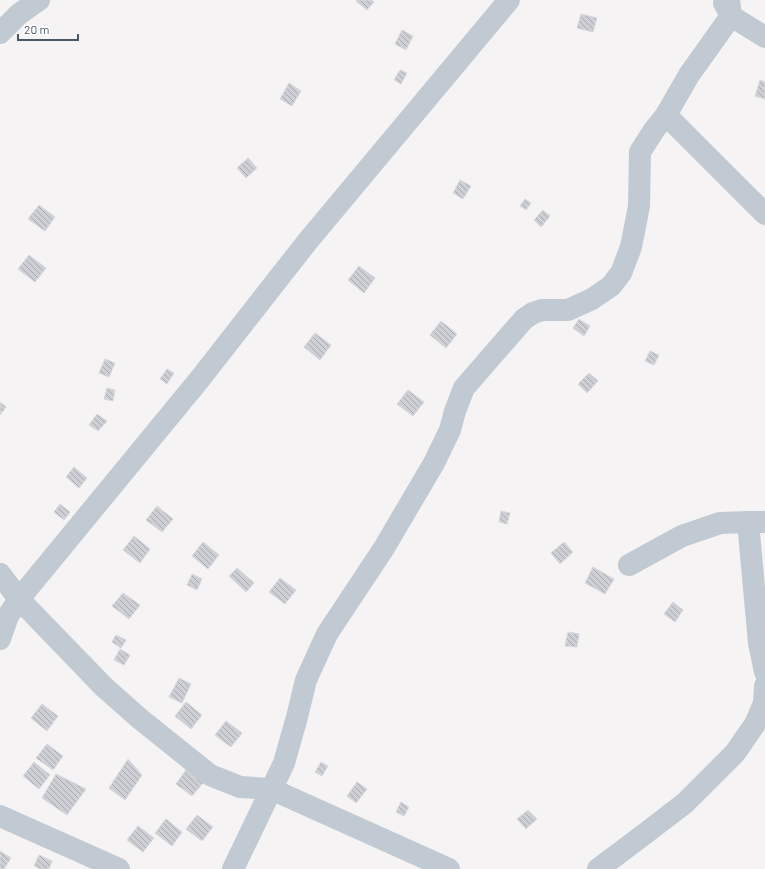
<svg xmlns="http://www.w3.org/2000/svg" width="765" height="869" font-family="Barlow,sans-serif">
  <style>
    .building { fill: url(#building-back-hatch); stroke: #d7d9de }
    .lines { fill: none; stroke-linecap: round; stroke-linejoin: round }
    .minor { stroke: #c1cad2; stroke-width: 22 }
  </style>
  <defs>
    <pattern id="building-back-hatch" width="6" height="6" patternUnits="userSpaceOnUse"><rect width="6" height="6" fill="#cdcfd5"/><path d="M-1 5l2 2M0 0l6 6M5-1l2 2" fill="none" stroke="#a8abb0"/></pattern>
  </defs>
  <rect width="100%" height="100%" fill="#f5f3f3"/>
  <g class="building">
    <path d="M357,0H372L374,2L367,10L356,1Z"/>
    <path d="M581,14L597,18L593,32L577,28Z"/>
    <path d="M402,30L413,36L406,50L395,44Z"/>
    <path d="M400,70L407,73L401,84L394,80Z"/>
    <path d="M760,80L765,82V99L755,96Z"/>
    <path d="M289,83L301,91L292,106L280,99Z"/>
    <path d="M248,158L257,168L246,178L237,168Z"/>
    <path d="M460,180L471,186L463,199L453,193Z"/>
    <path d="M525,199L531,203L526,210L520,206Z"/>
    <path d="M39,205L55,217L45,231L28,219Z"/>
    <path d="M543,210L550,216L541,227L534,220Z"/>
    <path d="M29,255L46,268L35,282L18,269Z"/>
    <path d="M359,266L375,278L364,293L348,280Z"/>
    <path d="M579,319L590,326L584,336L573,328Z"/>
    <path d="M441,321L457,334L446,348L430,335Z"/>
    <path d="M315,333L331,345L320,360L304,347Z"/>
    <path d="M650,351L659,355L654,365L645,361Z"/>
    <path d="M105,359L115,363L109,377L99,373Z"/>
    <path d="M167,369L174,373L167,384L160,379Z"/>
    <path d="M589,373L598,381L587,393L578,384Z"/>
    <path d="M107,388L115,390L113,401L104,399Z"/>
    <path d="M408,390L424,402L413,416L397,404Z"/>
    <path d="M0,402L6,407L0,415Z"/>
    <path d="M97,414L107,421L98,431L89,425Z"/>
    <path d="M74,467L87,478L79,488L66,477Z"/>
    <path d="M60,504L70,512L64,520L54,512Z"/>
    <path d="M157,506L173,519L162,532L146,520Z"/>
    <path d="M501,511L510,513L507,524L499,522Z"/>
    <path d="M134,536L150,549L140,563L123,550Z"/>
    <path d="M203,542L219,555L208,569L192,556Z"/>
    <path d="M564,542L573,552L560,564L551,553Z"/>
    <path d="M593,567L614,579L605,594L585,583Z"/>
    <path d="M237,568L254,583L246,592L229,576Z"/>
    <path d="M192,574L202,579L197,590L187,585Z"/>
    <path d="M280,578L296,590L285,604L269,592Z"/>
    <path d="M123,593L140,605L129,619L112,606Z"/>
    <path d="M673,602L683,610L675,622L664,614Z"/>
    <path d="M568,632L579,634L577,647L565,646Z"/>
    <path d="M116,635L126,640L121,648L112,642Z"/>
    <path d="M120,649L130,655L124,665L114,660Z"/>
    <path d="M179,678L191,684L182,703L169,697Z"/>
    <path d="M186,702L202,715L191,729L175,716Z"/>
    <path d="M42,704L58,716L47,731L31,718Z"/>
    <path d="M226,721L242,733L231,747L215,735Z"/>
    <path d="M47,744L63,756L53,770L36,758Z"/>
    <path d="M128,759L142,775L125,800L109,788Z"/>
    <path d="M34,762L50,775L39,789L23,776Z"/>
    <path d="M321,762L328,766L322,776L315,772Z"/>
    <path d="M186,770L203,783L192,796L176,784Z"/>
    <path d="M56,774L86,789L67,815L42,798Z"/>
    <path d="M357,782L367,789L356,803L347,796Z"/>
    <path d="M401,802L409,807L404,816L396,812Z"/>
    <path d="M528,810L537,819L526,829L517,819Z"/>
    <path d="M197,815L213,827L202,841L186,829Z"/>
    <path d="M166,819L182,832L172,846L155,833Z"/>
    <path d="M138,826L154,838L143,852L127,840Z"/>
    <path d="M0,851L11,858L4,869H0Z"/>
    <path d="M39,855L52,861L49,869H40L34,866Z"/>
  </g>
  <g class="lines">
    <g class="minor">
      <path d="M724,3L731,16L765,37"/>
      <path d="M0,33L19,14L39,0"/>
      <path d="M666,115L765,214"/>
      <path d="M748,522L759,643L765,672"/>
      <path d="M629,565L682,536L720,523L748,522H765"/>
      <path d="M0,574L19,599L44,625L104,687L139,718L210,775L240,787L271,789L449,869"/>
      <path d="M0,639L8,616L19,599L199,380L307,242L509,0"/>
      <path d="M0,816L119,869"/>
      <path d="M233,869L284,763L297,717L306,680L327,634L384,548L434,463L450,430L455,411L464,388L524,319L533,313L542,310H568L592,299L611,286L621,273L631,247L639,206L640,152L654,130L666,115L689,75L731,16L729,0"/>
      <path d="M598,869L642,836L685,803L735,753L755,724L764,703L765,686"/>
    </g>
  </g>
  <path d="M18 34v6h60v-6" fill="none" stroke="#4a5661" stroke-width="2"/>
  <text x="24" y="34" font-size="12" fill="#4a5661" stroke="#ffffff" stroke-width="3" paint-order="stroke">20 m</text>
</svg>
